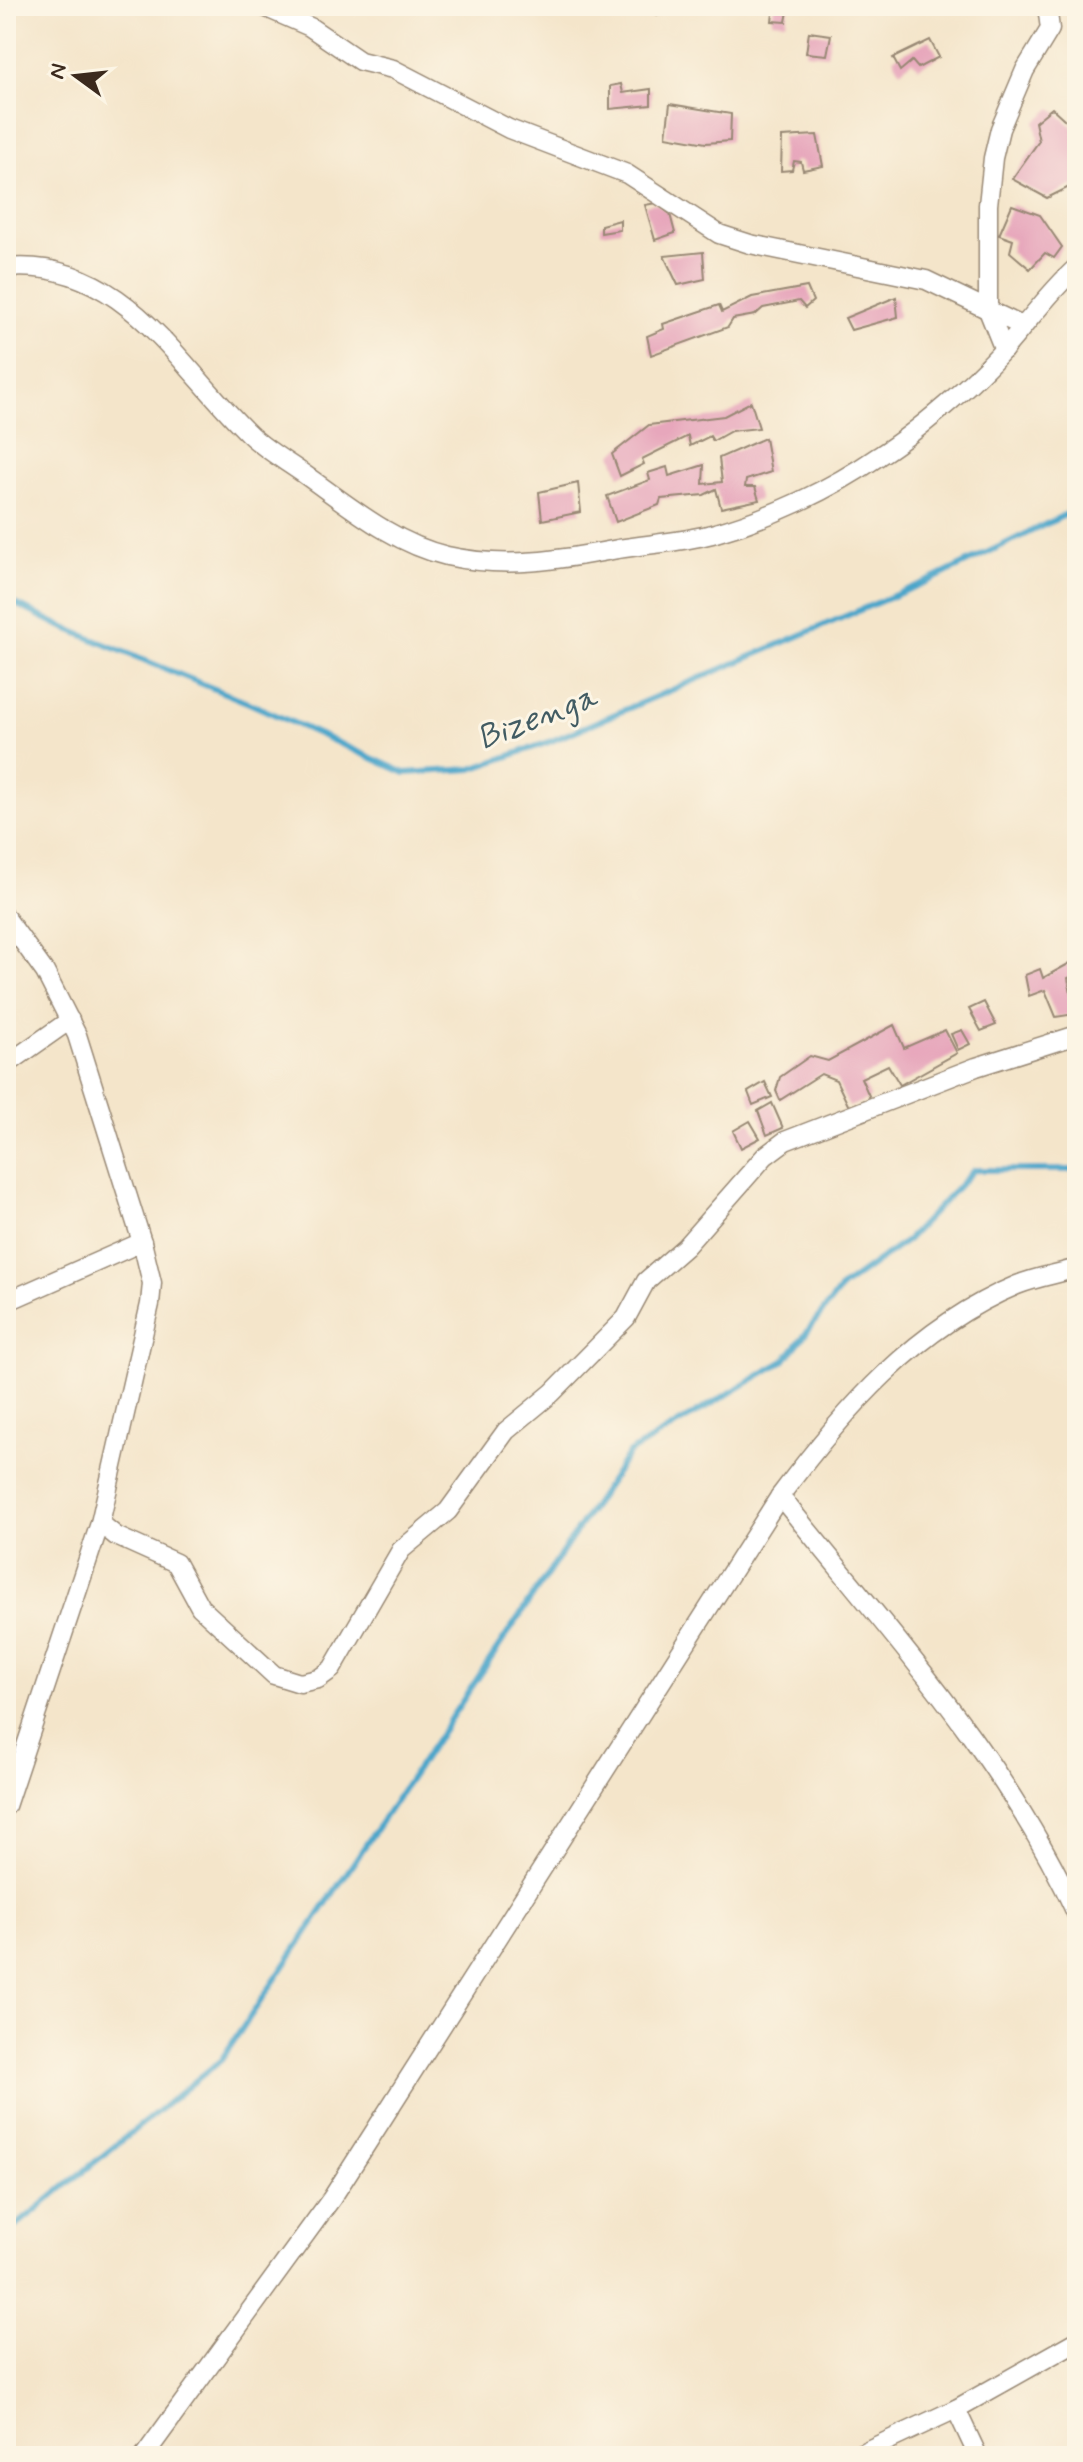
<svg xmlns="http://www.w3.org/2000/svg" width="1083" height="2462" font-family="Mynerve,sans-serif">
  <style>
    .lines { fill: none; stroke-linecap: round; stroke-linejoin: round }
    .stream { stroke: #4ca6ca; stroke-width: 6 }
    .building { fill: #e7a7bc }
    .street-casing { stroke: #988874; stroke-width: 21 }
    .street { stroke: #fff; stroke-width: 18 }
    .labels { text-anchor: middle; stroke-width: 6; stroke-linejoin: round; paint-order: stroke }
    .water-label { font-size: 34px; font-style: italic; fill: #425c63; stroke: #fcf5e5 }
  </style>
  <rect width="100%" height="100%" fill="#fcf5e5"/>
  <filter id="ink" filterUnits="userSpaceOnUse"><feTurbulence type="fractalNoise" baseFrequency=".0125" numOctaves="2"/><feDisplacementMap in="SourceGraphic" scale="16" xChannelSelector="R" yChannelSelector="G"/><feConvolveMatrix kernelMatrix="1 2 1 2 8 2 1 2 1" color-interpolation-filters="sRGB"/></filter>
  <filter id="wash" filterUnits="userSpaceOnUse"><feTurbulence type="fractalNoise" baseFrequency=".006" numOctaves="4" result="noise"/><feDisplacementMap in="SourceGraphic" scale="32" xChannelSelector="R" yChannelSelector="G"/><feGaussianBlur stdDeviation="1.8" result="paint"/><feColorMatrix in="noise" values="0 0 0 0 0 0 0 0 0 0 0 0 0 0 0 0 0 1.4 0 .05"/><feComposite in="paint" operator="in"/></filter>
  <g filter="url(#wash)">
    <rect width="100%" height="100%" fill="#f4e5ca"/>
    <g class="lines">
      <g class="stream">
        <path d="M6,599L58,625L249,703L405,773L472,769L549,742L933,579L1077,509"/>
        <path d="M6,2234L221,2060L629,1453L785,1360L842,1287L906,1241L974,1170H1077"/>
      </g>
    </g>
    <g id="blocks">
      <g class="building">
        <path d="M638,6H662L659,15L636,10Z"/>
        <path d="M774,6H789L786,22L772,21Z"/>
        <path d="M809,32L831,35L827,55L806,53Z"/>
        <path d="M930,40L939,57L918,68L912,61L900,71L893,58Z"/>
        <path d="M621,84L623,93L651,89V105L610,109V86Z"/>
        <path d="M670,104L731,114L730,141L706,143L666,136Z"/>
        <path d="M1052,108L1077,131V194L1073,185L1047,198L1012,179L1039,141L1035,122Z"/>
        <path d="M817,135L823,166L803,170L801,162L794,161L792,170L781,171L782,137Z"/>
        <path d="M656,203L670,214L675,233L655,240L645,205Z"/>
        <path d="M1012,205L1040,215L1062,247L1054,258L1045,253L1030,269L1010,252L1013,240L999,235Z"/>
        <path d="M620,220V230L601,233V225Z"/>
        <path d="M703,252L705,279L678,285L664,256Z"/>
        <path d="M807,287L813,301L805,308L799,301L763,308L755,315L733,319L728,327L651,355L647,336L664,329L663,324L719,305L722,312L752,297Z"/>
        <path d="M896,297L898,317L851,330L845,318Z"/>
        <path d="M751,402L759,428L731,431L713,441L710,436L690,446L688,436L642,459L644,464L620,476L612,454L649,425L724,416Z"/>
        <path d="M765,438L771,472L746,480L745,487H755L759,500L721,508L716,489L704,495L661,499L659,505L616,522L607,496L650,480L648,473L667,467L669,476L704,465L703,484L722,482L719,458Z"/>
        <path d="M578,483L581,512L542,520L539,492Z"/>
        <path d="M1077,952V974L1068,978L1075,1014L1056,1017L1045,990L1029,996L1025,975L1040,969L1043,978L1072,962L1073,954Z"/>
        <path d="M984,1002L996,1025L981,1031L969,1009Z"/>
        <path d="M894,1025L904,1048L945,1030L957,1053L900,1085L888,1065L861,1078L870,1098L849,1107L836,1080L821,1074L780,1100L776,1091L780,1077L810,1056L828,1061Z"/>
        <path d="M962,1030L970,1044L958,1050L951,1034Z"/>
        <path d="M765,1082L772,1097L753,1105L748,1092Z"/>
        <path d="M772,1103L783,1128L767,1135L758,1111Z"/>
        <path d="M750,1121L760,1138L741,1148L733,1131Z"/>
      </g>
    </g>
  </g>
  <g filter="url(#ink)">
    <use href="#blocks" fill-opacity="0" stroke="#988874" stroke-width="2"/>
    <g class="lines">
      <g class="street-casing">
        <g id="street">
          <path d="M262,6L310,27L360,61L393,69L509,129L627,174L719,234L750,244L926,280L1022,326"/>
          <path d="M6,268C121,257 177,364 248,433C264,449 286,461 304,474C348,505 394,544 447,556C506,569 560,560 618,549C649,544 682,542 712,534C770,518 830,490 879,456C918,431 974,383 1005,348C1029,321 1050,291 1077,267"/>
          <path d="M1004,350L988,310V205L993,158L1000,129L1025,70L1050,29L1047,6"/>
          <path d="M6,918L45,972L77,1035L142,1242"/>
          <path d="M6,1065L70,1020"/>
          <path d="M6,1302L142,1242L152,1283L150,1304L100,1523L116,1536L176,1563L200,1607L274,1675L300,1683L318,1679L332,1669L401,1550L448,1511L506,1431L552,1393L626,1318L646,1281L685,1247L765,1156L785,1141L976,1067L1077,1035"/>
          <path d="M780,1496C886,1629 1007,1759 1077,1915"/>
          <path d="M6,1806L100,1523"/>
          <path d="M144,2456L332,2198L780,1496C844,1410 916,1327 1017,1285C1036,1277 1058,1274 1077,1268"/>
          <path d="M855,2456L956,2409"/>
          <path d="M978,2456L956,2409L1077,2341"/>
        </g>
      </g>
      <use href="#street" class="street"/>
    </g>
  </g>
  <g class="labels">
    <g class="water-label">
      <text transform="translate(536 716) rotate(-21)" y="12">Bizenga</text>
    </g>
  </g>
  <rect width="1083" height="2462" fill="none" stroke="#fcf5e5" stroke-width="32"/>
  <g transform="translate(76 76) rotate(285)" stroke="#fcf5e5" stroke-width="6" paint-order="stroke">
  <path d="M0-6L14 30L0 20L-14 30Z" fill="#3b2a1e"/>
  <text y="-12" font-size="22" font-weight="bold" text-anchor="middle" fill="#3b2a1e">N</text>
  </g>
</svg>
